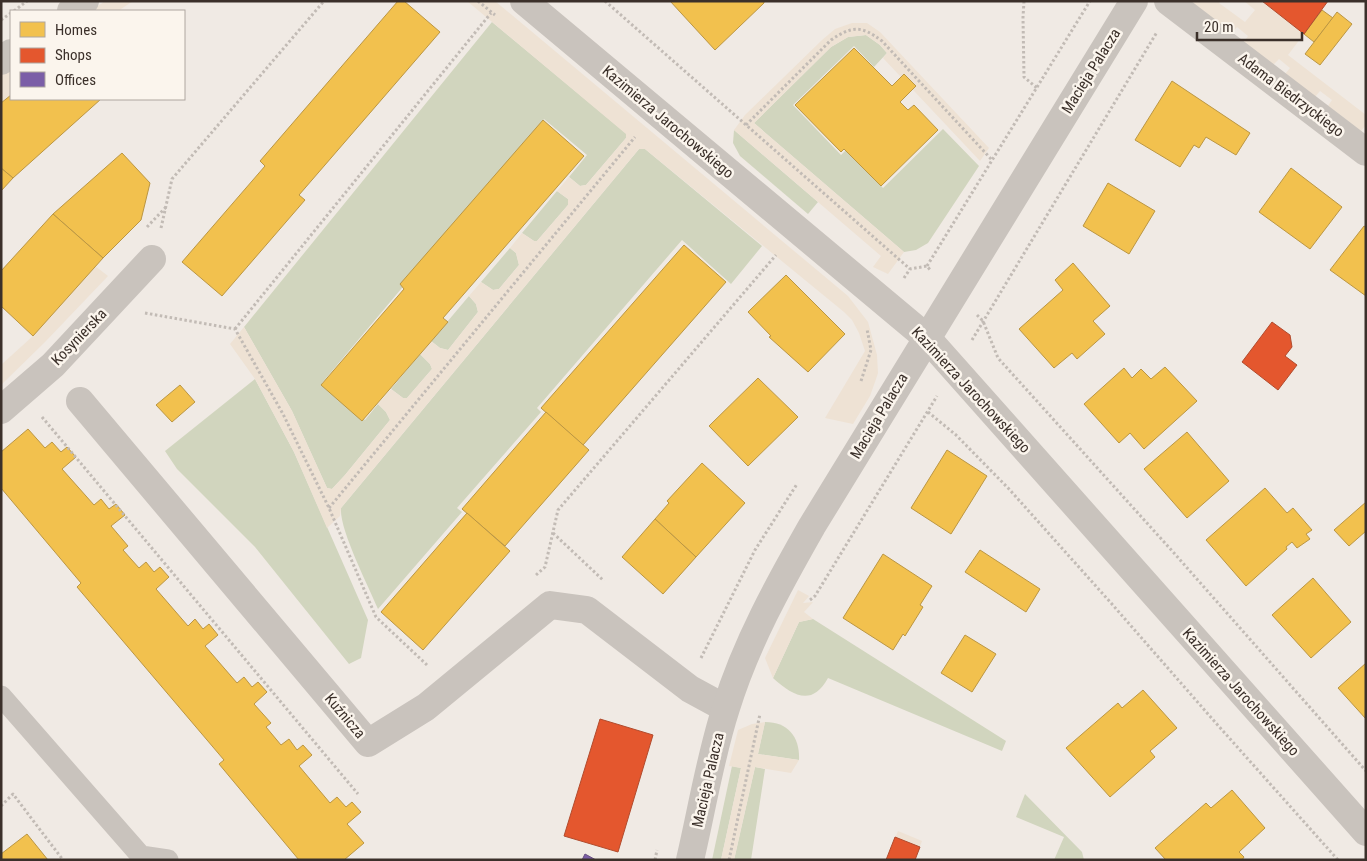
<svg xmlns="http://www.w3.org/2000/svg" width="1367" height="861" font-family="'Roboto Condensed',sans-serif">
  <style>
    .green { fill: #d1d5be }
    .plaza { fill: #eee2d4 }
    .homes { fill: #f2c14e; stroke: #bb9643 }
    .shops { fill: #e4572e; stroke: #b14b2d }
    .offices { fill: #7b5ea7; stroke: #685082 }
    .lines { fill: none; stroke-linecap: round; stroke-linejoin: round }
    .path { stroke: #c2bbb5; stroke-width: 3; stroke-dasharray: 2.5 2.5; stroke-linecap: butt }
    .service { stroke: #c9c3bd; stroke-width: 21 }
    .minor { stroke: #c9c3bd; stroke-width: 28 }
    .labels { text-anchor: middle; stroke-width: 5; stroke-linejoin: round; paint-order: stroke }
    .street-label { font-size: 15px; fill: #3b302a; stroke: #fbf5ed }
  </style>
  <rect width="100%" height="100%" fill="#f0eae4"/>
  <g class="green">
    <path d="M492,22L627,134L626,138L586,185L580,186L569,177L587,155L544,119L322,383L365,420L378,404L386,412L390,420L345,475L332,489L327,488L292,411L244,327Z"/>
    <path d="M866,35L880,45L887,53L874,67L854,46L793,105L841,155L846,150L883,188L943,129L979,166L928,243L916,250L904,252L754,123L831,47L848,37Z"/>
    <path d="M734,130L818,202L808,214L740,156L733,143Z"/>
    <path d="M639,149H645L762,246L731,284L682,240L537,408L541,412L457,508L462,512L378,609C369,587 339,529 341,508Z"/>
    <path d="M557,191L568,199V205L537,241H534L522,233Z"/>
    <path d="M510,248L516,253L519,265L499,289L493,290L481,282Z"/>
    <path d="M469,296L476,304L478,312L448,350L440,348L431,341Z"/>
    <path d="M420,354L430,364L432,369L407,398H403L391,389Z"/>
    <path d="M255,379L294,452L368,620L361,658L349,664L255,547L177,469L165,451Z"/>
    <path d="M813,619L1006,741L1002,751L828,678C812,707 793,696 773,678L799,622Z"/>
    <path d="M765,722C789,722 800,738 799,760L758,754Z"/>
    <path d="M732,766L741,768L721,860H712Z"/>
    <path d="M755,767L765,769L751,860H734Z"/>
    <path d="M1025,794L1082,852L1084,860H1054L1064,837L1016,817Z"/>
  </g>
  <g class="plaza">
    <path d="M105,1H133L118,11H91Z"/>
    <path d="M467,1H495L848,296L868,322L877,355L878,373L875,382L870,396L853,424L825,418L865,351L859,333L852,320L844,312L645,149H639L341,508L340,516L327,528L294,452L255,379L230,344L244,327L292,411L327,488L332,489L345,475L390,420L386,412L378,404L391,389L403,398H407L432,369L430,364L420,354L431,341L440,348L448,350L478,312L476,304L469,296L481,282L493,290L499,289L519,265L516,253L510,248L522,233L534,241H537L568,205V199L557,191L569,177L580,186L586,185L626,138V134Z"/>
    <path d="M1190,1H1220L1219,3L1245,22L1255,10L1244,1H1262L1304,34L1288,55L1366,115V125L1361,131L1328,106L1332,100L1320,91L1315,97L1285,74L1290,68L1279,59L1273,65L1244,42L1248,36L1237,27L1232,33Z"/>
    <path d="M852,23H867L880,32L989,148L980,161L883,58L887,53L880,45L866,35L848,37L831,47L754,123L904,252L888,274L873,267L881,256L734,130L745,115L822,40L835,29Z"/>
    <path d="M11,66V95L1,102V73Z"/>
    <path d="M95,266L108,276L45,342L1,385V365L33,336Z"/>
    <path d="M798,590L809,596L803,603L813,602L804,612L813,619L799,622L773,678L765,658Z"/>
    <path d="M765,722L758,754L799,760L791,773L755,767L734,860H721L741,768L729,766L738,730L752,724Z"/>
    <path d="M898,831L922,841L915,860H886Z"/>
  </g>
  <g class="homes">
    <path d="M398,1H404L440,32L299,195L305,200L222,296L182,262L265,166L260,161Z"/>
    <path d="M670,1H764V3L715,50Z"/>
    <path d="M1322,10L1333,18L1314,42L1304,34Z"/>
    <path d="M1337,12L1352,24L1320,65L1305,54Z"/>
    <path d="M854,48L892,86L904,74L916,86L900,102L908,110L914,105L938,130L881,186L844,149L841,152L795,105Z"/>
    <path d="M1172,81L1250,133L1236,155L1206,137L1199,148L1194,145L1180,167L1135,140Z"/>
    <path d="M11,95V99H101L13,178L1,168V103Z"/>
    <path d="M543,120L584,156L443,318L448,322L362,421L321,385L404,289L400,284Z"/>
    <path d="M122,153L150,183L141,220L103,258L53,214Z"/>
    <path d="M1,168L13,178L1,191Z"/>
    <path d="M1291,168L1342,207L1310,249L1259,212Z"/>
    <path d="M1108,183L1155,211L1129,254L1083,226Z"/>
    <path d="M53,214L103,258L33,336L1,306V271Z"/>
    <path d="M1364,226L1366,227V296L1330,270Z"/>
    <path d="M684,245L726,282L583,445L541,408Z"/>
    <path d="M1073,263L1110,306L1093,321L1105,334L1077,359L1072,353L1054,368L1019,329L1063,290L1055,280Z"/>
    <path d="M786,275L845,334L808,372L769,337L771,336L748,312Z"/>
    <path d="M1165,367L1197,401L1144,449L1130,433L1119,443L1084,404L1124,368L1132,378L1141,369L1151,379Z"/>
    <path d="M758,378L798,417L748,466L709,426Z"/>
    <path d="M180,385L195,402L172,422L156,405Z"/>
    <path d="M546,412L589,450L505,546L462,509Z"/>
    <path d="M28,429L45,448L52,442L61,452L67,447L76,457L62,469L94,505L101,499L109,509L116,504L125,515L111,526L128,546L123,550L139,568L146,562L154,572L160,567L169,577L156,589L188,626L195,619L203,629L209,624L218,635L205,646L237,683L244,677L252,687L258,682L267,692L254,704L271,723L266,727L281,745L289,739L297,750L303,745L312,755L299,766L330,803L337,797L346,807L352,802L361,812L347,824L364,843L344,860H299L219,764L224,760L77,587L81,583L1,488V452Z"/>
    <path d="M1187,432L1229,481L1187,518L1144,469Z"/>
    <path d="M947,450L987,476L951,534L911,508Z"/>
    <path d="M702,463L745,503L696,557L655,519L669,503L667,501Z"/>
    <path d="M1265,488L1287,513L1293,508L1312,530L1306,534L1310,539L1297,548L1292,542L1286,547L1287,549L1246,586L1206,540Z"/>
    <path d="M1366,502V531L1349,546L1334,530Z"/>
    <path d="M467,513L510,551L423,650L381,612Z"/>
    <path d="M655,519L696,557L663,594L622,557Z"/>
    <path d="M980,550L1040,589L1026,612L965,572Z"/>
    <path d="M883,554L932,586L920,605L923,607L905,636L903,634L893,650L843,618Z"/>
    <path d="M1313,578L1351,622L1311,658L1272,615Z"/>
    <path d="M965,635L996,654L972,692L941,673Z"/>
    <path d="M1366,663V719L1338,688Z"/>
    <path d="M1143,690L1177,728L1150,751L1155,757L1110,797L1066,748L1118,703L1122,708Z"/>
    <path d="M1232,790L1265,828L1239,852L1244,857L1242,860H1166L1155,848L1206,803L1211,808Z"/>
    <path d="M27,834L48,860H1V854Z"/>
  </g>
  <g class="shops">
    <path d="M1262,1H1328L1304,34Z"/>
    <path d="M1272,322L1290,335L1292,347L1285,356L1297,365L1278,390L1242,362Z"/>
    <path d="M600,719L653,735L618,852L564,836Z"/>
    <path d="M895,837L920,847L915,860H886Z"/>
  </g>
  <path class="offices" d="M585,854L596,860H582Z"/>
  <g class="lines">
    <g class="path">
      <path d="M478,1L495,15"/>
      <path d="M605,1L910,269"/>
      <path d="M1024,1L1023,17L1024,77L1037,88"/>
      <path d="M14,11L27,1"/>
      <path d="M1,20L11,13"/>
      <path d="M746,125L831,40C852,26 861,25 882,41L992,160"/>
      <path d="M147,227L167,206"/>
      <path d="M161,228L172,179L324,1"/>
      <path d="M927,266L1090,1"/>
      <path d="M904,278L910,269L927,266L931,271"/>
      <path d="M145,313L235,329L283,414L329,508L376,617L427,665"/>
      <path d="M977,315L983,321L998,358L1174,553L1366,771"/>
      <path d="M235,329L491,13"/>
      <path d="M972,340L1157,32"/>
      <path d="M861,381L871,350L867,329"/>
      <path d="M928,412L956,435L1009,489L1111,603L1215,722L1338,860"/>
      <path d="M42,417L358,794"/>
      <path d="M329,508L635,137"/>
      <path d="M553,533L604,581"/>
      <path d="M536,575L545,567L558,510L776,255"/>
      <path d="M810,600L815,596L937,396"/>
      <path d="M701,658L755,550L797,484"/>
      <path d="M1,806L13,794L63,860"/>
      <path d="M655,860L657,850"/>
      <path d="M729,860L760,714"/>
    </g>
    <path class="service" d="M1,696L141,856L168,860"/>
    <g class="minor">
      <path d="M524,1L927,338L1366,832"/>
      <path d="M1168,1L1366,152"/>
      <path d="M71,11L85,1"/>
      <path d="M1,61L11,53"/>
      <path d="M80,401L368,743L426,707L550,605L587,610L690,689L725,708"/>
      <path d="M1,410L53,365L152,259"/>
      <path d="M690,860C702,809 710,757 726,708C746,643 779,584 812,526L1134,1"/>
    </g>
  </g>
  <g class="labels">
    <g class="street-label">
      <text transform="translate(1091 71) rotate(-58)" y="5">Macieja Palacza</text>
      <text transform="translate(1291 95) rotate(37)" y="5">Adama Biedrzyckiego</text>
      <text transform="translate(668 122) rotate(40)" y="5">Kazimierza Jarochowskiego</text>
      <text transform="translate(79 337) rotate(-46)" y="5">Kosynierska</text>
      <text transform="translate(971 390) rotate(47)" y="5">Kazimierza Jarochowskiego</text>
      <text transform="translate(879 416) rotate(-59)" y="5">Macieja Palacza</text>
      <text transform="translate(1241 692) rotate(48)" y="5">Kazimierza Jarochowskiego</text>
      <text transform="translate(345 716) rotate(50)" y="5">Kuźnicza</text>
      <text transform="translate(708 780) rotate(-77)" y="5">Macieja Palacza</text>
    </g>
  </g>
  <rect width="1367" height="861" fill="none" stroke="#3b302a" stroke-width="5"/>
  <rect x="10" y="10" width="175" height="90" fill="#fbf5ed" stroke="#aea69f"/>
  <rect x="20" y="22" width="25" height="15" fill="#f2c14e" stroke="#aea69f"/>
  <text x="55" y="35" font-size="15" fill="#3b302a">Homes</text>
  <rect x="20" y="48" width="25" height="15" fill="#e4572e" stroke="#aea69f"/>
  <text x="55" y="60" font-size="15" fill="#3b302a">Shops</text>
  <rect x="20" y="72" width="25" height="15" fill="#7b5ea7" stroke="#aea69f"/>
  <text x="55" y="85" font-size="15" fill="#3b302a">Offices</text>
  <path d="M1197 32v8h105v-8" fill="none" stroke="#3b302a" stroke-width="2.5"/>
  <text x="1204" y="32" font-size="15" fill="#3b302a" stroke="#fbf5ed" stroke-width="4" paint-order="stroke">20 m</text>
</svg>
